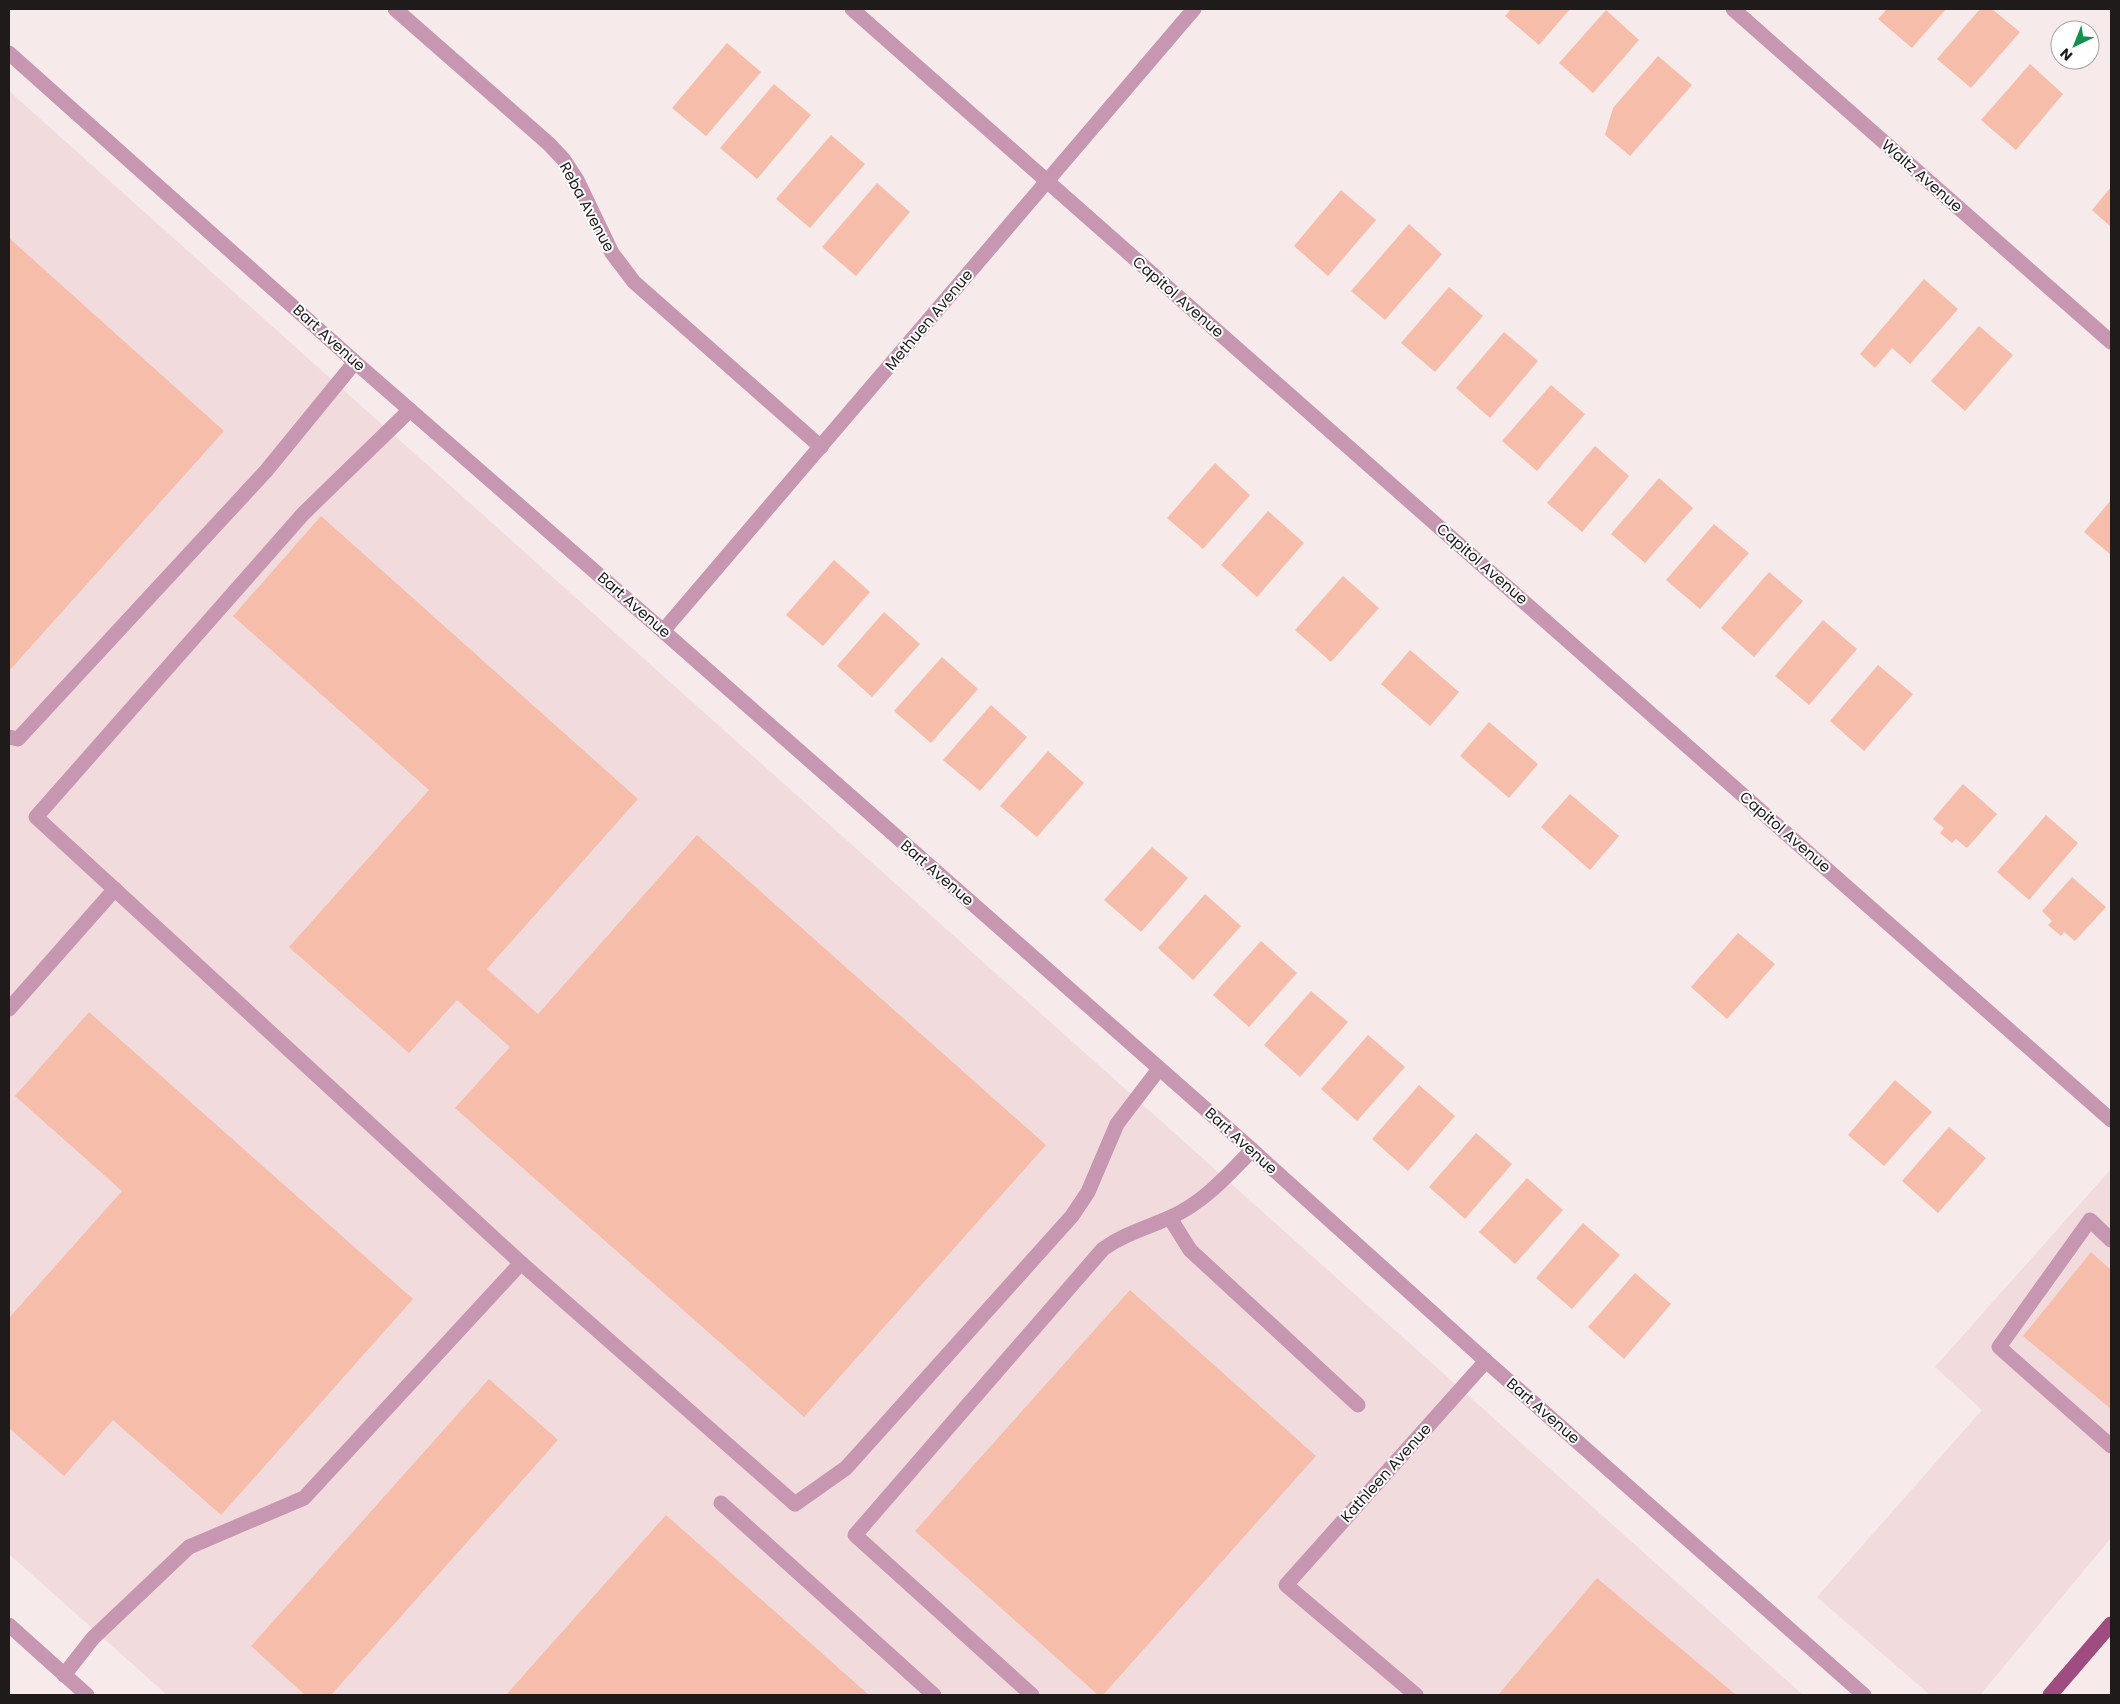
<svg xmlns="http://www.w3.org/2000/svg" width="2120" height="1704" font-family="Poppins,sans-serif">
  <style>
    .built { fill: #f1dbdd }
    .building { fill: #f6beaa }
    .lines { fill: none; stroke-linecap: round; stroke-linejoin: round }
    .minor { stroke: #c797b2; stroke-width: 15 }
    .major { stroke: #9f4d80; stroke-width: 15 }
    .labels { text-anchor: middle; stroke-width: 4; stroke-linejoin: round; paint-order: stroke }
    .street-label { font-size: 15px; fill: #1f1b1b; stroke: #fff }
  </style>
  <rect width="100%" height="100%" fill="#f7eaeb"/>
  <g class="built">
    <path d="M9,91L1803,1695H167L9,1554Z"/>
    <path d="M2111,1169V1538L1980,1695H1930L1817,1597L1982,1410L1935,1367Z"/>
  </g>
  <g class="building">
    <path d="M1511,9H1570L1539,45L1505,16Z"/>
    <path d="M1887,9H1946L1912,48L1878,19Z"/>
    <path d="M1980,9H1992L2020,32L1971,88L1937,59Z"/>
    <path d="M1606,10L1639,40L1593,93L1559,63Z"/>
    <path d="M727,43L761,72L706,136L672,108Z"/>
    <path d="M1658,56L1692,85L1630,156L1605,135L1613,108Z"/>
    <path d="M2030,64L2063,94L2016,150L1981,120Z"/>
    <path d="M774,84L811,115L757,179L720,148Z"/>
    <path d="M831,135L865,164L810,228L776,199Z"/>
    <path d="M877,183L910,212L856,276L822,247Z"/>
    <path d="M2111,187V227L2092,210Z"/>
    <path d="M1341,190L1376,220L1328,276L1294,246Z"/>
    <path d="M1409,224L1442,254L1385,320L1351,291Z"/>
    <path d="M9,238L224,431L9,671Z"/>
    <path d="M1924,279L1958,309L1910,364L1892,348L1875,368L1860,354Z"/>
    <path d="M1449,287L1483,316L1435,372L1401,343Z"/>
    <path d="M1979,326L2013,355L1965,411L1931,381Z"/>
    <path d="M1504,332L1538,361L1490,418L1456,388Z"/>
    <path d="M1551,385L1585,414L1537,471L1502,441Z"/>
    <path d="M1595,446L1629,476L1582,532L1547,503Z"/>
    <path d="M1215,463L1250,495L1203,549L1167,518Z"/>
    <path d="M1659,478L1693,508L1645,563L1611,534Z"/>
    <path d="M2111,500V555L2084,532Z"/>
    <path d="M1268,511L1304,543L1257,597L1221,565Z"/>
    <path d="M321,516L638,799L487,969L538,1014L697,835L1046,1145L804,1417L455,1108L510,1047L457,1000L409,1053L289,947L429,790L233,616Z"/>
    <path d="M1714,524L1749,553L1700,609L1666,580Z"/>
    <path d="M834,560L870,592L823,646L786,615Z"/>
    <path d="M1769,572L1803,601L1754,657L1721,628Z"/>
    <path d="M1343,576L1379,608L1331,662L1295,630Z"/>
    <path d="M884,612L920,644L872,697L837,666Z"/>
    <path d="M1823,620L1857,649L1809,705L1775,676Z"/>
    <path d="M1410,650L1459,692L1430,726L1381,684Z"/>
    <path d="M942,657L978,689L931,743L894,711Z"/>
    <path d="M1878,665L1913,694L1864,751L1830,721Z"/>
    <path d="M991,705L1027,737L980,791L943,760Z"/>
    <path d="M1489,722L1538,764L1509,798L1460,756Z"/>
    <path d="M1048,751L1084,783L1037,837L1000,806Z"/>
    <path d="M1963,784L1997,814L1967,848L1956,839L1952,843L1940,833L1944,828L1933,819Z"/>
    <path d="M1570,794L1619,836L1590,870L1541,827Z"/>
    <path d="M2046,815L2078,843L2029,900L1997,872Z"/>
    <path d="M1152,847L1188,878L1141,932L1104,900Z"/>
    <path d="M2072,877L2106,907L2075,941L2064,932L2061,936L2048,925L2052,921L2042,911Z"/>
    <path d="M1205,894L1241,926L1193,980L1158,948Z"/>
    <path d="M1738,933L1775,964L1727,1019L1691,987Z"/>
    <path d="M1261,941L1297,973L1249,1027L1213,995Z"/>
    <path d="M1311,991L1348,1022L1300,1077L1264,1045Z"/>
    <path d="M89,1012L413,1299L221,1515L113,1420L64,1476L9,1428V1318L122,1191L15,1096Z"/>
    <path d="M1368,1035L1405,1067L1357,1121L1321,1089Z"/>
    <path d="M1895,1080L1932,1112L1884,1166L1848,1135Z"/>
    <path d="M1419,1085L1455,1116L1408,1171L1372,1139Z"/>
    <path d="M1949,1127L1986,1158L1938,1213L1902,1181Z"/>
    <path d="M1476,1133L1512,1164L1465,1219L1429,1187Z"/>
    <path d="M1527,1178L1563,1210L1515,1264L1479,1232Z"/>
    <path d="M1583,1223L1620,1255L1572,1309L1536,1278Z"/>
    <path d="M2091,1252L2111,1270V1409L2023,1336Z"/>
    <path d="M1635,1273L1671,1304L1624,1359L1588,1327Z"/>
    <path d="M1130,1290L1316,1456L1103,1695H1098L915,1531Z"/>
    <path d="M489,1379L558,1440L331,1695H305L251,1646Z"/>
    <path d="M666,1515L869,1695H506Z"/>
    <path d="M1597,1578L1736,1695H1498Z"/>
  </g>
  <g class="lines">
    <g class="minor">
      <path d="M395,9L549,144L564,160L577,180L612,253L634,282L821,447"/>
      <path d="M852,9L2111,1120"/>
      <path d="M1733,9L2111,342"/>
      <path d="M9,53L355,362L663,631L1252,1150L1486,1361L1864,1695"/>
      <path d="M410,410L303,514L36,817L521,1263L795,1504L846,1468L1072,1216L1088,1192L1117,1124L1159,1069"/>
      <path d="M663,631L1194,9"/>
      <path d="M9,737L18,739L266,471L355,362"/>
      <path d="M9,1009L115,889"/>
      <path d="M1170,1218L1190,1250L1358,1405"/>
      <path d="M2111,1240L2090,1220L1999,1347L2111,1446"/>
      <path d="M721,1503L934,1695"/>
      <path d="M9,1625L87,1695"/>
      <path d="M64,1675L93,1638L189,1547L304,1498L521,1263"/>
      <path d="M1032,1695L855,1535L1103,1249C1124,1234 1146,1228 1169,1218C1203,1203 1227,1176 1252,1150"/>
      <path d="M1416,1695L1286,1585L1486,1361"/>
    </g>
    <path class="major" d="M2050,1695L2111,1624"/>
  </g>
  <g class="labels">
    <g class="street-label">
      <text transform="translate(1922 176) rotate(41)" y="5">Waltz Avenue</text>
      <text transform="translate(587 207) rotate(62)" y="5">Reba Avenue</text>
      <text transform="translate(1178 297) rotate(41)" y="5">Capitol Avenue</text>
      <text transform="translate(929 320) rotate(-50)" y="5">Methuen Avenue</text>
      <text transform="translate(329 338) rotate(42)" y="5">Bart Avenue</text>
      <text transform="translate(1482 564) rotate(41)" y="5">Capitol Avenue</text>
      <text transform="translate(634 605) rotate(41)" y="5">Bart Avenue</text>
      <text transform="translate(1785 832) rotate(41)" y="5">Capitol Avenue</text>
      <text transform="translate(937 873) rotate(41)" y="5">Bart Avenue</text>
      <text transform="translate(1241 1141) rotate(42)" y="5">Bart Avenue</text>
      <text transform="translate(1543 1411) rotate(41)" y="5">Bart Avenue</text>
      <text transform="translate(1386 1473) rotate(-48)" y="5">Kathleen Avenue</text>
    </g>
  </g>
  <rect width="2120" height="1704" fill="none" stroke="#1f1b1b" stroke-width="20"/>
  <g transform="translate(2075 45) rotate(223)"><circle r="24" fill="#ffffff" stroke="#a5a4a4"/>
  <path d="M0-4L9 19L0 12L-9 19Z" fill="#12904c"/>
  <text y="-8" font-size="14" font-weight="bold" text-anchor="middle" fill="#1f1b1b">N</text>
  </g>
</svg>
